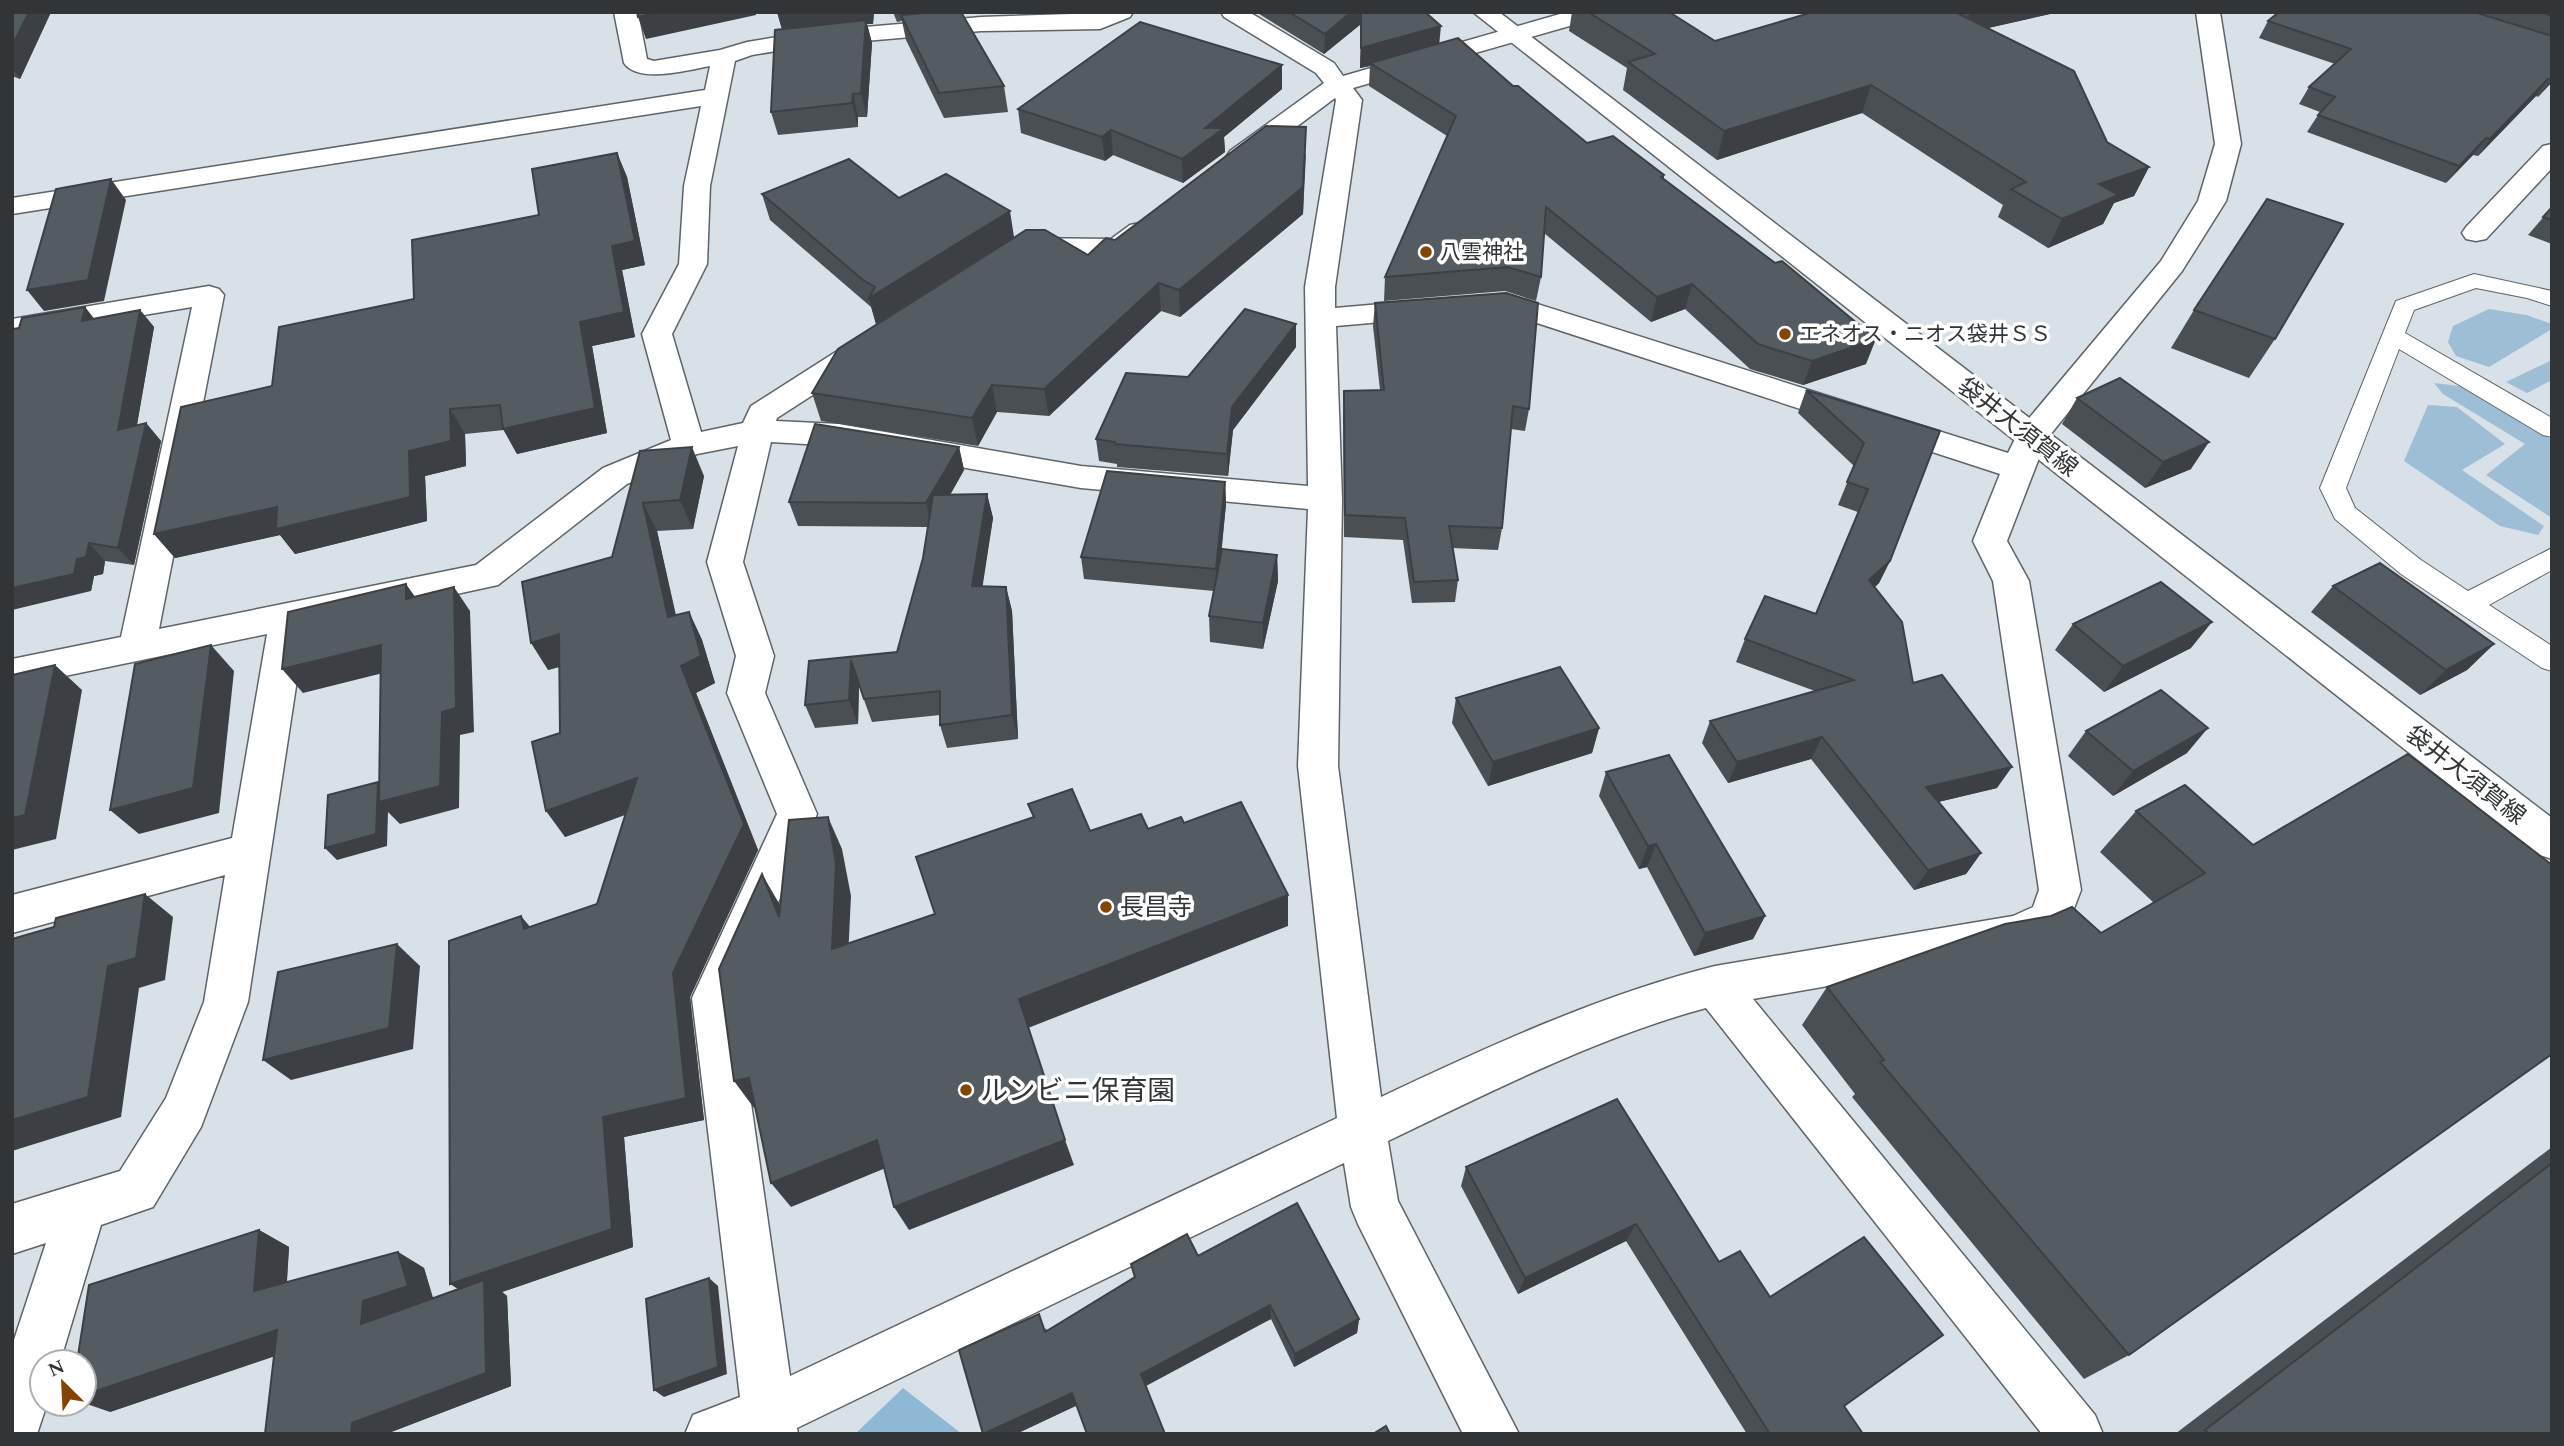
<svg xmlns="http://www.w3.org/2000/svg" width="2564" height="1446" font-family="Spectral,'Noto Sans JP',serif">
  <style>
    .green { fill: #9dbed5 }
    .forest { fill: #8eb9d5 }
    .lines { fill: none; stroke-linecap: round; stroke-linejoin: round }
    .lane-casing { stroke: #5d6469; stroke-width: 2 }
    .street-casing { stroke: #5d6469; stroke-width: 3 }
    .primary-casing { stroke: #5d6469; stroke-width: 3 }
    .lane { fill: #fff; fill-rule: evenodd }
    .street { fill: #fff; fill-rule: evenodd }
    .primary { fill: #fff; fill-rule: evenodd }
    .wall { fill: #494f53 }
    .shaded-wall { fill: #3c4044 }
    .building { fill: #555c61; stroke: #3c4044; stroke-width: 2 }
    .poi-dot { fill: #824503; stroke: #fff; stroke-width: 2.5 }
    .labels { text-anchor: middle; stroke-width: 7; stroke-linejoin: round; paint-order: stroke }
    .far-poi-label { font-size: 21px; fill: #313537; stroke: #fff; text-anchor: start }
    .street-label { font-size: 24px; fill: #313537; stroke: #fff }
    .poi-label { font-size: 24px; fill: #313537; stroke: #fff; text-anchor: start }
    .near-poi-label { font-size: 28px; fill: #313537; stroke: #fff; text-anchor: start }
  </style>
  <rect width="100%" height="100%" fill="#d8e1e7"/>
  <g class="green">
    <path d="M2489,309L2526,315L2552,324V329L2489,367L2456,356L2448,342L2453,326Z"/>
    <path d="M2552,360V380L2527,393L2506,382Z"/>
    <path d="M2434,383L2468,387L2552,440V518L2486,475L2525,444L2443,394Z"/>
    <path d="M2428,405L2457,407L2505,444L2462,470L2544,526L2538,535L2500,526L2404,461Z"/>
  </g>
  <path class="forest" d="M903,1388L962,1434H855Z"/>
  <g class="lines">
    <g class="lane-casing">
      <path id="lane" d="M2474,274L2552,291V306L2527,298L2476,288L2414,310L2405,333L2552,418V437L2543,435L2399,349L2346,488L2355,508L2421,560L2468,591L2552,548V570L2489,605L2552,646V671L2542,668L2401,574L2335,519L2320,488L2396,301Z"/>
    </g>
    <g class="street-casing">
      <g id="street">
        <path d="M614,12H638L647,59L654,61L720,50L747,42L807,32L981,17L1133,12L1130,17L1100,29L981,31L807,46L752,55L735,61L710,186L707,264L672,334L701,432L743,423L751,406L856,339L867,337L878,339L882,346L878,353L777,418L776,421L839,424L1081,466L1308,486L1305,287L1336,100L1335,98L1248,163L1239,165L1230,163L1226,157L1230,151L1324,83L1316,73L1224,17L1221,12H1249L1334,63L1343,76L1567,12H1604L1601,17L1353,88L1362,100L1335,287V308L1427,300L1437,303L1442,309L1437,315L1427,318L1336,326L1342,499L1338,766L1381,1097C1489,1046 1600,995 1715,966L2013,916L2033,907L2039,890L1993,581L1973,541L2000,474L1503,312L1477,310L1472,304L1477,298L1505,294L1515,297L2008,453L2020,429L2161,261L2198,201L2215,144L2196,12H2220L2241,144L2226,201L2182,271L2046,440L2007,541L2029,581L2081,890L2065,932L2017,953L1753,999L2095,1415L2103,1434H2042L1706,1008C1598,1037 1488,1093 1388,1141L1398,1201L1519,1434H1463L1358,1224L1351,1207L1344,1163L797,1428L798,1434H685L693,1415L740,1397L692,998L777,814L727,693L736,656L707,562L738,446L697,454L627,484L498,585L305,627L248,1002L201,1127L153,1207L101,1225L60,1362H42V1404H47L37,1434H12V1346L46,1243L12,1254V1204L120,1171L166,1098L204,1002L225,875L12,933V895L232,838L267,634L12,687V659L121,637L192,307L12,337V319L209,286L219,289L224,295L159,629L476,565L603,468L671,440L642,334L679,264L684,186L701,106L12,214V198L705,90L710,66C688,70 638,84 624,63ZM771,442L839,446L1081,488L1308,509L1298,766L1337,1118L790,1376L736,998L817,814L765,693L774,656L743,562Z"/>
        <path d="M2552,144V168L2486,239L2476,241L2466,239L2462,233L2466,227L2543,146Z"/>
        <path d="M1140,223L1150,225L1154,231L1127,254L1117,256L1024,254L1014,252L1010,246L1014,240L1024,238L1111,239L1130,225Z"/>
      </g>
    </g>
    <g class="primary-casing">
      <path id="primary" d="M1473,12H1499L2552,818V859L2537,854Z"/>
    </g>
    <use href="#lane" class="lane"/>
    <use href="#street" class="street"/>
    <use href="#primary" class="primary"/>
  </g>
  <g class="wall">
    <path d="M12,12H51L20,79L12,76Z"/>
    <path d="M777,12H874L873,24H867L872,43L867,117H858V127L778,135L771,112L782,29Z"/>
    <path d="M893,12H961L1004,86L1008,112L944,118L906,40L902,21L897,22Z"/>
    <path d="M1256,12H1425L1439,43L1513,86L1587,143L1664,175V179L1866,364L1803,385L1750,369L1685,309L1651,322L1544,233L1541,277L1536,301L1505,291L1384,301L1385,277L1447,136L1369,86L1370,66L1360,68L1361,24L1324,54Z"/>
    <path d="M1572,12H1669L1715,41L1813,12H2059L1987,28L2107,142L2149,167L2134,196L2114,203L2103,224L2048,248L1998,217L2003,205L1862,113L1717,160L1623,90L1627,68L1569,31Z"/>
    <path d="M2476,12H2552V82L2538,97L2536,96L2478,156L2473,155L2446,183L2307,132L2320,112L2299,104L2309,87L2335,64L2259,38L2268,21Z"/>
    <path d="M1282,89L1224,137L1225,152L1183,183L1113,155L1105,161L1021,133L1018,109Z"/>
    <path d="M617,153L627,177L645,265L622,270L635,337L592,346L607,433L517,454L504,430L465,434L466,466L425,476L427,521L295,554L280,535L175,558L154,534L272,386L414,299L539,215Z"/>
    <path d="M1306,154L1303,214L1180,317L1161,311L1049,416L997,412L978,446L821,421L812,393L1088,255L1115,240Z"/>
    <path d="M762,194L899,198L1014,237L876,324L871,307L770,220Z"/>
    <path d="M2552,207V244L2528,235Z"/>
    <path d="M1375,303L1529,409L1525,431L1511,429L1502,528L1498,550L1452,548L1458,580L1455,602L1412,603L1403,540L1344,537L1343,413L1344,391L1380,390L1373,326Z"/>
    <path d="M85,307L94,319L140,310L154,327L137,425L146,423L161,441L134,565L105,561L103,574L94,576L91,591L19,328Z"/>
    <path d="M2194,310L2275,339L2249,378L2171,348Z"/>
    <path d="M1296,347L1233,430L1228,476L1117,467V464L1099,461L1096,439L1188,377Z"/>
    <path d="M1806,390L1940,431L1890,561L1879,583L1875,587L1913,683L1997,788L1938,802L1981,853L1966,874L1914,890L1811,759L1728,783L1702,743L1710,721L1815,691L1736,662L1745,639L1815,614L1858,512L1838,505L1854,466L1798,413Z"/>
    <path d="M2077,398L2191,469L2145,488L2062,424Z"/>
    <path d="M959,447L964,470L950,495L987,494L993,518L982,586L1006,587L1012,611L1018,739L947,748L940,725V715L872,722L859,686L858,724L815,728L805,705L897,652L923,558L928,527L798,526L789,502Z"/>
    <path d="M640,451L704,476L693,529L657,531L676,615L689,612L702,640L715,683L696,693L758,850L690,997L704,1120L624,1137L633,1247L502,1292L507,1296L511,1386L386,1434H265L274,1356L110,1412L259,1230L289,1247L287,1282L398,1252L424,1268L433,1298L458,1289L530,927L597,904L625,815L565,837L560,733L559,667L548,670L612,557Z"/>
    <path d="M1225,482L1226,504L1221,557L1277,555L1278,581L1263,649L1210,642L1209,616L1214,591L1084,579L1081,557Z"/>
    <path d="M2333,586L2494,644L2467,670L2420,695L2311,612Z"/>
    <path d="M2073,624L2191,648L2104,692L2055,650Z"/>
    <path d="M1456,698L1599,728L1592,753L1488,786L1452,723Z"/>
    <path d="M2086,731L2187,753L2113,796L2068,756Z"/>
    <path d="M1606,772L1765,916L1753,939L1694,956L1647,867L1639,869L1599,796Z"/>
    <path d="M2136,811L2253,845L2129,1355L2084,1379L1852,1097L1855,1094L1802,1025L1827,987L2101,933L2154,903L2100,852Z"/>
    <path d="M1617,1099L1719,1262L1844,1406L1863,1434H1747L1626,1241L1518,1294L1461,1186L1466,1167Z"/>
    <path d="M2552,1147V1434H2175Z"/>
    <path d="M1198,1256L1359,1319L1357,1333L1294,1367L1271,1319L1077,1405L1016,1434H983L1046,1328L1047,1331L1134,1277L1131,1264Z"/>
  </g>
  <g class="shaded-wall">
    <path d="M29,12H51L20,79L12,68V46Z"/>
    <path d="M659,12H755L756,15L646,39L638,17Z"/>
    <path d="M777,12H874L873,24H867L872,43L867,117L861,93L783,33Z"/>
    <path d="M1351,12H1361V24L1324,54L1325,34Z"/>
    <path d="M1970,12H2059L1962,34Z"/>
    <path d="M1441,26L1439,46L1370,63V66L1360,68L1361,48Z"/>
    <path d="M1282,65V89L1224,137L1225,152L1183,183L1182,159L1205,128Z"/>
    <path d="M2548,79L2536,96L2478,156L2490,139Z"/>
    <path d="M2552,79V82L2538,97Z"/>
    <path d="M1871,85L1862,113L1717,160L1724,131Z"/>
    <path d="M853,94L858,117V127L852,103Z"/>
    <path d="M1306,127L1303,214L1180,317L1179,290Z"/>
    <path d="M1111,130L1113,155L1105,161L1102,137Z"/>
    <path d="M2486,138L2473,155L2446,183L2459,166Z"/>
    <path d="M617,153L627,177L645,265L622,270L635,337L592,346L607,433L517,454L503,429L580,322L612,246Z"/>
    <path d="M2149,167L2134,196L2114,203L2103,224L2048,248L2062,219L2099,184Z"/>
    <path d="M111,179L126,200L104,301L44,311L27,290Z"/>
    <path d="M1010,211L1014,237L876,324L869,298Z"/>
    <path d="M1159,283L1161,311L1049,416L1044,389Z"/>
    <path d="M1692,284L1685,309L1651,322L1657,297Z"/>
    <path d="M85,307L99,325L82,321Z"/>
    <path d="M140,310L154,327L133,447L118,430Z"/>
    <path d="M1296,324V347L1233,430L1228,476L1227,454L1232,407Z"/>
    <path d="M1876,339L1866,364L1803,385L1812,361Z"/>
    <path d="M992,385L997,412L978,446L972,418Z"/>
    <path d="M450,409L465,434L466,466L425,476L427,521L295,554L280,535L175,558L154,534L409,451Z"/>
    <path d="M146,423L161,441L134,565L118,548Z"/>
    <path d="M2209,442L2191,469L2145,488L2163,462Z"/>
    <path d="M692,447L704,476L693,529L680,500Z"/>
    <path d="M959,447L964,470L932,527L926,503Z"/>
    <path d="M1225,482L1226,504L1217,591L1216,569Z"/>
    <path d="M987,494L993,518L979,610L972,586Z"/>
    <path d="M643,503L657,531L682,645L668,617Z"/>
    <path d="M89,543L105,561L103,574L94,576L91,591L12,610V588L77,559Z"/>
    <path d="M1277,555L1278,581L1263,649V623Z"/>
    <path d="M1890,561L1879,583L1858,602L1869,580Z"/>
    <path d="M406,584L423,608L406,599Z"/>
    <path d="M454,587L470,611L474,732L460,735L459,808L400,824L388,812L387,846L337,860L325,848L378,782L389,794L442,712Z"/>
    <path d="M1006,587L1012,611L1018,739L1012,715Z"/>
    <path d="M689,612L702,640L715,683L696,693L758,850L690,997L704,1120L624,1137L633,1247L502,1292L507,1296L511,1386L386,1434H351L352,1423L477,1301L450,1284L603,1117L673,973L681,666Z"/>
    <path d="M2212,622L2191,648L2104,692L2123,666Z"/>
    <path d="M559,634L576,662L548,670L531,643Z"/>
    <path d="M2494,644L2467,670L2420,695L2446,670Z"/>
    <path d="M211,645L234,671L219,813L139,834L110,810Z"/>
    <path d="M381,645L399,669L303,693L282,669Z"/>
    <path d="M851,660L859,683L858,724L849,700Z"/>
    <path d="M55,665L82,690L56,839L12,850V818Z"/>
    <path d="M1599,728L1592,753L1488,786L1493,762Z"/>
    <path d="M2208,728L2187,753L2113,796L2133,771Z"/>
    <path d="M1822,737L1811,759L1728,783L1737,762Z"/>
    <path d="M2012,767L1997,788L1913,808L1926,787Z"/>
    <path d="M637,778L653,804L565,837L546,811Z"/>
    <path d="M828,817L842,849L851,896L847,979L832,949Z"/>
    <path d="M1656,844L1647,867L1639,869L1648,846Z"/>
    <path d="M1981,853L1966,874L1914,890L1928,870Z"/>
    <path d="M762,874L780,905L796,948L779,917Z"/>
    <path d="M145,894L173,917L165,980L139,988L121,1117L12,1151V1120L108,966Z"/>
    <path d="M1288,895V926L1028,1028L1019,999Z"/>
    <path d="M521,916L541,940L524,929Z"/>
    <path d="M1765,916L1753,939L1694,956L1705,933Z"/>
    <path d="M397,944L420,966L413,1049L291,1080L263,1060Z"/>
    <path d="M749,1078L768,1105L754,1108L734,1081Z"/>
    <path d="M877,1140L893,1165L791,1207L771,1183Z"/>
    <path d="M1065,1140L1074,1165L909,1230L894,1207Z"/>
    <path d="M1636,1224L1626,1241L1518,1294L1525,1278Z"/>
    <path d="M259,1230L289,1247L285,1307L254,1291Z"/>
    <path d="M398,1252L424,1268L434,1302L361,1324L363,1301Z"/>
    <path d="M709,1278L718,1286L727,1374L664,1397L654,1390Z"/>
    <path d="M1270,1305L1271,1319L1146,1386L1141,1374Z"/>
    <path d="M1359,1319L1357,1333L1294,1367L1295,1354Z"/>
    <path d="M277,1330L308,1345L110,1412L84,1403V1395Z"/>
    <path d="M1072,1393L1078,1405L1016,1434H983Z"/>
  </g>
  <g class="building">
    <path d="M12,12H29L12,46Z"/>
    <path d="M637,12H659L638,17Z"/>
    <path d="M935,12H961L1004,86L939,93L901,15Z"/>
    <path d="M1289,12H1351L1325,34Z"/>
    <path d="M1361,12H1425L1441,26L1361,48Z"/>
    <path d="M1588,12H1669L1715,41L1813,12H1955L2074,71L2107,142L2149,167L2099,184L2118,195L2062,219L2011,189L2026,182L1871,85L1724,131L1628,62L1655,54Z"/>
    <path d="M2279,12H2474L2552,36V79L2551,80L2548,79L2490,139L2486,138L2459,166L2318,115L2335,97L2309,87L2351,49L2268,21Z"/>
    <path d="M2540,12H2552V16Z"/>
    <path d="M866,20L861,93L853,94L852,103L771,112L775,30Z"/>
    <path d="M1140,22L1282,65L1205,128H1224L1182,159L1111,130L1102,137L1018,109Z"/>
    <path d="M1458,38L1513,86H1518L1587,143L1613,136L1664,175L1661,177L1775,263L1782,261L1876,339L1812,361L1758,344L1692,284L1657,297L1546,207L1541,277L1508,267L1385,277L1456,116L1370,63Z"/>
    <path d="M1266,126L1306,127L1303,187L1179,290L1159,283L1044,389L992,385L972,418L812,393L838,349L1026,230H1045L1088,255L1106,238L1115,240Z"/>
    <path d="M617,153L635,241L612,246L624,312L580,322L595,408L503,429L500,405L450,409L451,441L409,451L410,497L276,529L277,507L154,534L181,407L272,386L279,327L414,299L412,240L539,215L532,169Z"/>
    <path d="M849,159L899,198L946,174L1010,211L869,298L875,287L863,280L762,194Z"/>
    <path d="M111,179L88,280L27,290L56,189Z"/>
    <path d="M2267,199L2343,224L2275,339L2194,310Z"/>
    <path d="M2552,207V220L2543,217Z"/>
    <path d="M1506,293L1538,303L1529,409L1513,406L1502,528L1449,526L1458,580L1414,582L1405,518L1345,515L1344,391L1384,390L1375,303Z"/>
    <path d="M85,307L82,321L140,310L118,430L146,423L118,548L89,543L86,557L77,559L74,574L12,588V329L19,328L22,318Z"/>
    <path d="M1245,309L1296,324L1232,407L1227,454L1115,444V442L1096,439L1126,373L1188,377Z"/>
    <path d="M2120,378L2209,442L2163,462L2077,398Z"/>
    <path d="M1806,390L1940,431L1890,561L1869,580L1902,622L1913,683L1942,675L2012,767L1926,787L1981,853L1928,870L1822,737L1737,762L1710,721L1854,680L1745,639L1765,596L1816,614L1868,489L1847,482L1864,443Z"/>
    <path d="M815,424L959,447L926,503L789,502Z"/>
    <path d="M692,447L680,500L643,503L668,617L689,612L701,656L681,666L744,824L673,973L686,1098L603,1117L612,1229L450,1284L449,941L521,916L524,929L597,904L637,778L546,811L532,742L560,733L559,634L531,643L522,582L612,557L640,451Z"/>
    <path d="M1107,471L1225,482L1216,569L1081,557Z"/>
    <path d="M987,494L972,586L1006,587L1012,715L940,725V691L864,699L851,660L849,700L805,705L809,661L897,652L923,558L933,495Z"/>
    <path d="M1222,549L1277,555L1263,623L1209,616Z"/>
    <path d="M2380,563L2494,644L2446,670L2333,586Z"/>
    <path d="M2161,582L2212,622L2123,666L2073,624Z"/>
    <path d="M406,584V599L454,587L456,708L442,712L440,786L379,802L381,645L282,669L288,612Z"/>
    <path d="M211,645L193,788L110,810L135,664Z"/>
    <path d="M55,665L25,815L12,818V675Z"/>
    <path d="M1560,667L1599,728L1493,762L1456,698Z"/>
    <path d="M2161,690L2208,728L2133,771L2086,731Z"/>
    <path d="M2408,754L2552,865V1054L2129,1355L1880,1062L1884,1060L1827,987L2005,924L2051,916L2072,907L2101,933L2205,873L2136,811L2185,785L2253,845Z"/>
    <path d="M1669,755L1765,916L1705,933L1656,844L1648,846L1606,772Z"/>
    <path d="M378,782L376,834L325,848L328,795Z"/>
    <path d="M1072,789L1090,831L1141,814L1148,829L1181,817L1184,823L1241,802L1288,895L1019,999L1065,1140L894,1207L877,1140L771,1183L749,1078L734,1081L719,969L762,874L779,917L789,820L828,817L836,864L832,949L935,914L916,857L1034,817L1028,804Z"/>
    <path d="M145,894L136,958L108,966L88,1097L12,1120V939L54,927L56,918Z"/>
    <path d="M397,944L389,1028L263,1060L278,972Z"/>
    <path d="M1617,1099L1719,1262L1740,1251L1770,1297L1864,1237L1943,1335L1844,1406L1863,1434H1770L1636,1224L1525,1278L1466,1167Z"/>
    <path d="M2552,1163V1434H2209L2205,1430Z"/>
    <path d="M1297,1203L1359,1319L1295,1354L1270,1305L1141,1374L1165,1434H1087L1072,1393L983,1434L959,1350L1039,1314L1045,1332L1135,1277L1131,1264L1187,1234L1198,1256Z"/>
    <path d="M259,1230L254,1291L398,1252L408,1286L363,1301L361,1324L484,1280L486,1373L352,1423L351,1434H265L277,1330L84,1395V1362H77L89,1285Z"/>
    <path d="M709,1278L718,1367L654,1390L646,1299Z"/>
    <path d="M1386,1426L1390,1434H1373Z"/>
  </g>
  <g class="poi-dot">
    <circle cx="1426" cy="252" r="7"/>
    <circle cx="1785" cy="334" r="7"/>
    <circle cx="1106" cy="907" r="7"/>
    <circle cx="966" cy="1090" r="7"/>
  </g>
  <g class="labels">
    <g class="far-poi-label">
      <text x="1440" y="259">八雲神社</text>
      <text x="1799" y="341">エネオス・ニオス袋井ＳＳ</text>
    </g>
    <g class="street-label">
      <text transform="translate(2018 427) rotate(38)" y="8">袋井大須賀線</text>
      <text transform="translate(2466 775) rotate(38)" y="8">袋井大須賀線</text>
    </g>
    <g class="poi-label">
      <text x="1120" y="915">長昌寺</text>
    </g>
    <g class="near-poi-label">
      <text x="980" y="1100">ルンビニ保育園</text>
    </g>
  </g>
  <rect width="2564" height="1446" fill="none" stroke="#313537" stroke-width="28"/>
  <g transform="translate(63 1383) rotate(336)"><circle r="33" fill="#ffffff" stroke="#adaeaf" stroke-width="2"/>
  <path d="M0-5L12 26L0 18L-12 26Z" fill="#824503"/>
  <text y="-10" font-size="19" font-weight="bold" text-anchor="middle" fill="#313537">N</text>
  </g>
</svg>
